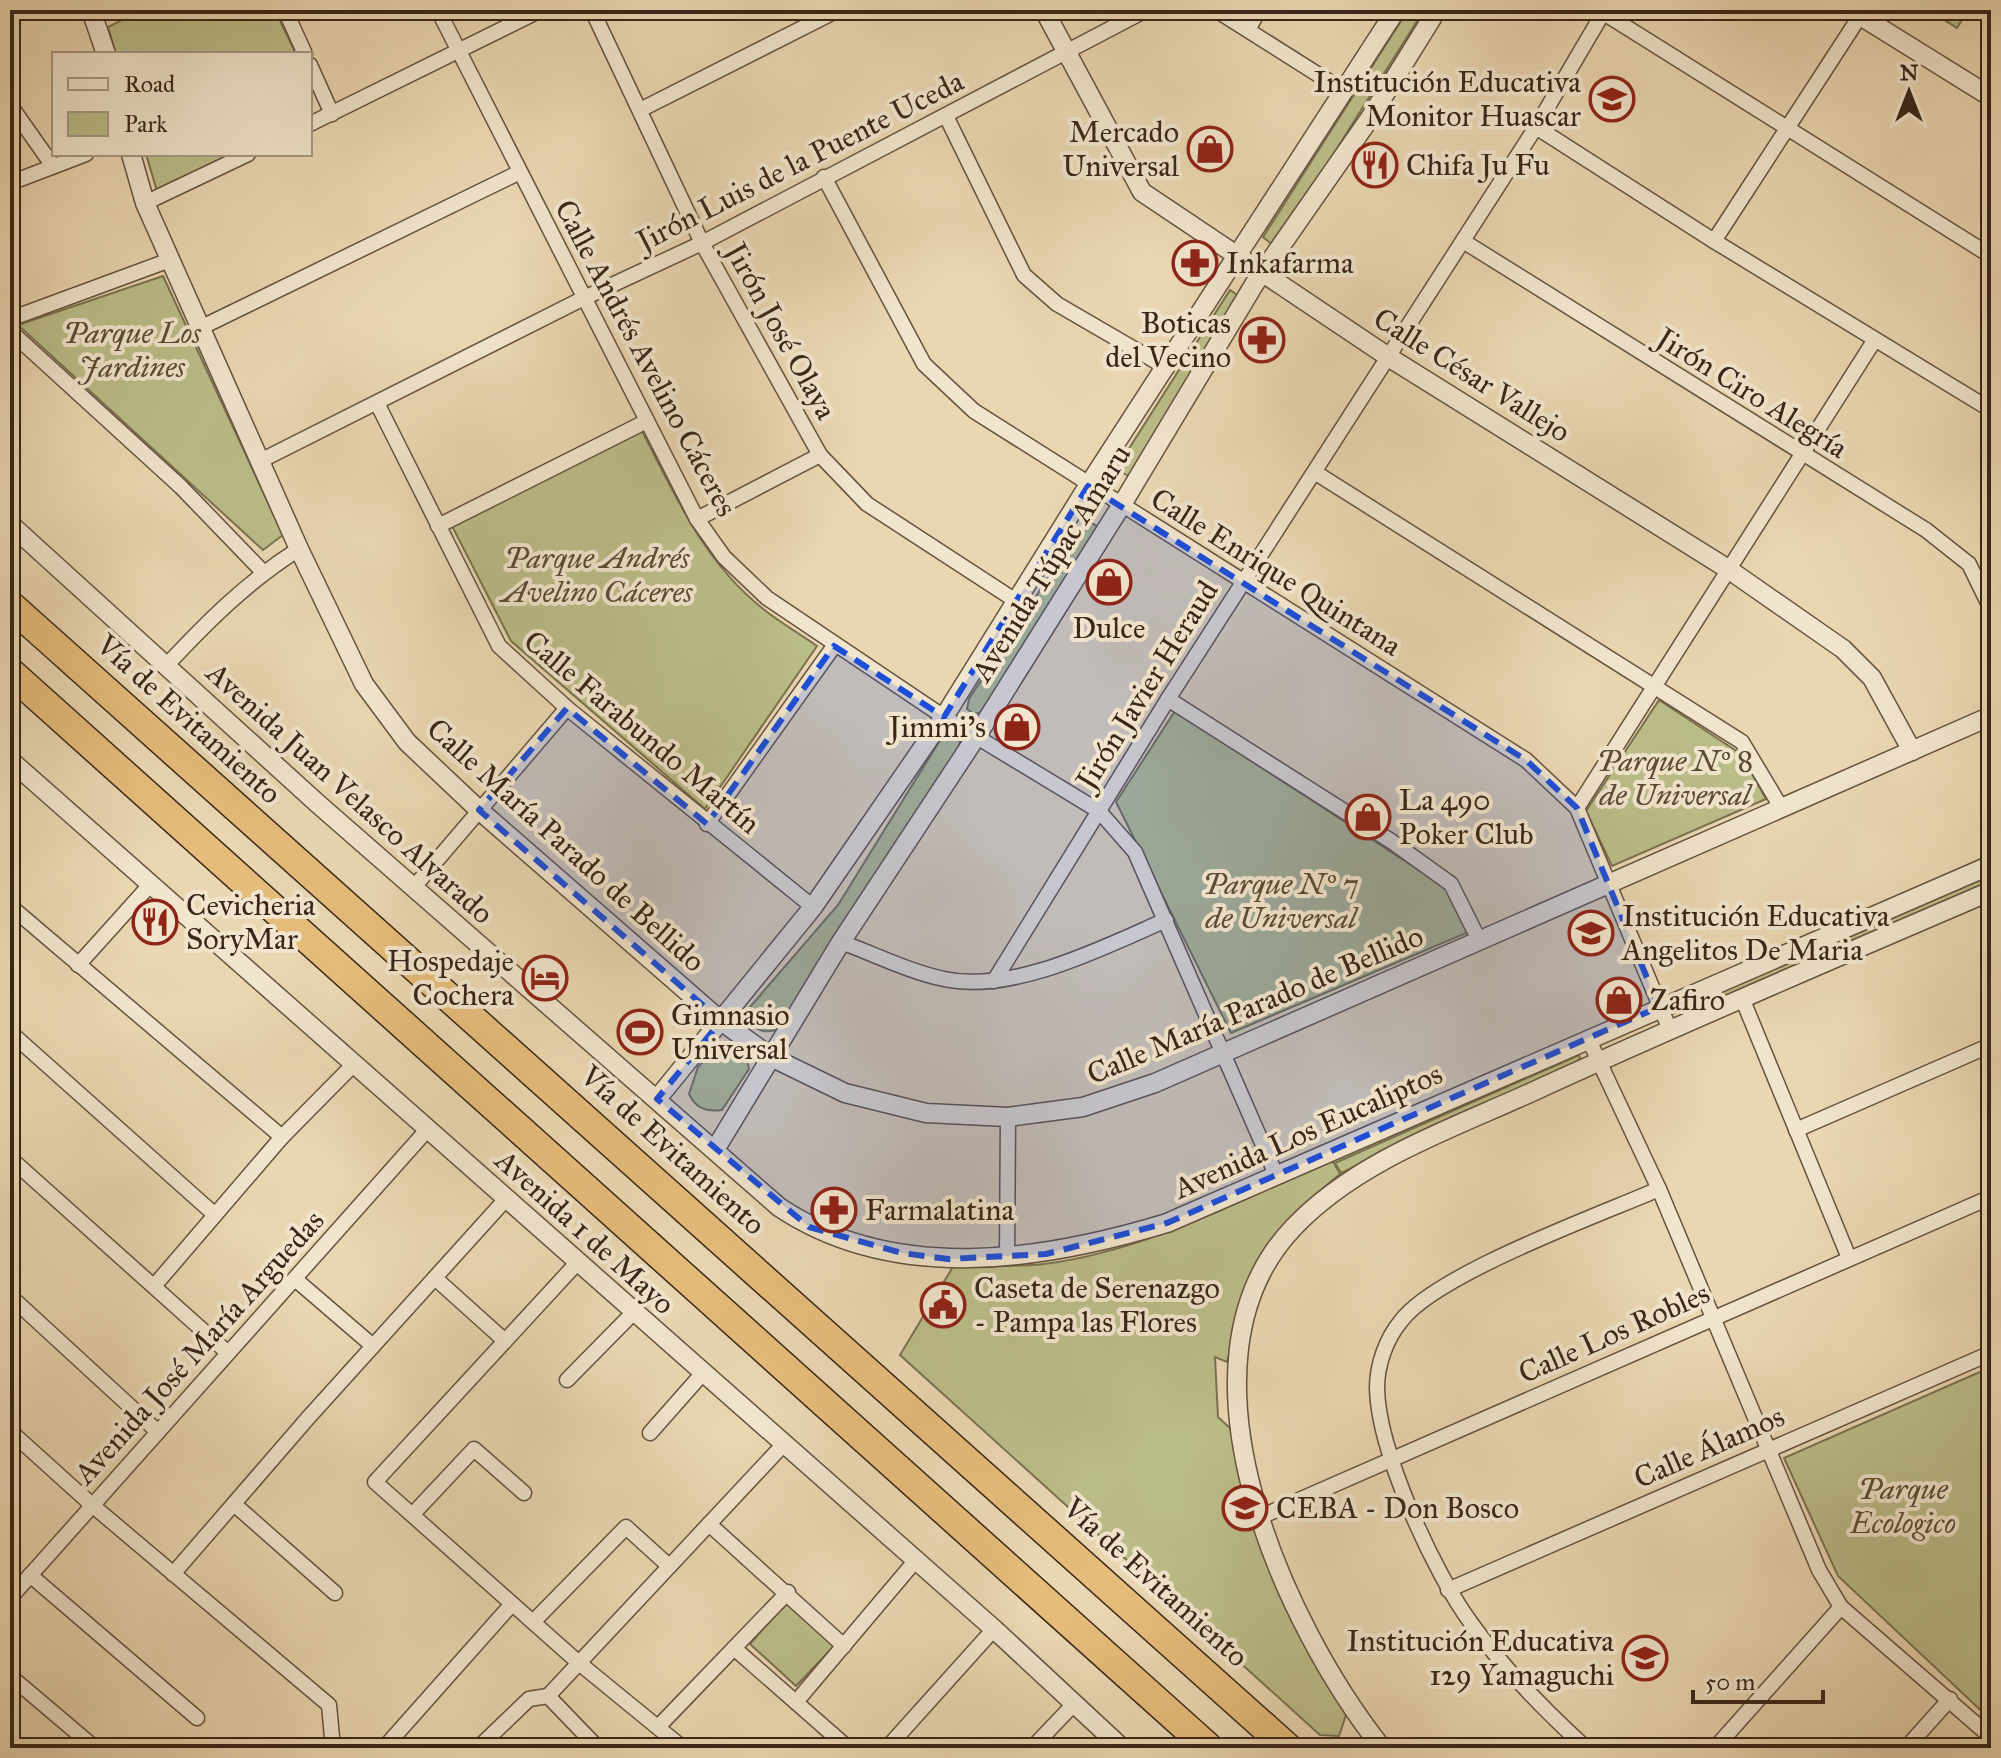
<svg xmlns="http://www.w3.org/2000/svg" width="2001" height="1758" font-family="'IM FELL Great Primer',serif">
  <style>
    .green { fill: #bbbd89; stroke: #7a7251; stroke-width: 2 }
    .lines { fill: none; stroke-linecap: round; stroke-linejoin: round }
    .minor-casing { stroke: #65523f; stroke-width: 17 }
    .tertiary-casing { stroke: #65523f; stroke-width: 21 }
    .motorway-casing { stroke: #392619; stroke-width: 31 }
    .minor { stroke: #f1e5cd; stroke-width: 14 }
    .tertiary { stroke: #f1e5cd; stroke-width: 18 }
    .motorway { stroke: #e5bc79; stroke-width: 28 }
    .marked { fill: #1d4ed8; fill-opacity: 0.2; stroke: #1d4ed8; stroke-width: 6; stroke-dasharray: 16 10; stroke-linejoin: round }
    .labels { text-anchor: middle; stroke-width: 8; stroke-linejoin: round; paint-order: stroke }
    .poi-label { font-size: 30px; fill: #392619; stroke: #f1e5cd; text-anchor: start }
    .street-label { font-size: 30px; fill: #392619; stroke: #f1e5cd }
    .park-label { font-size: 30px; font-style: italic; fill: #5a4c35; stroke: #f1e5cd }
  </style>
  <rect width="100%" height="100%" fill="#ead7b2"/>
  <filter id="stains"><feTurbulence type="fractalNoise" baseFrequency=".0025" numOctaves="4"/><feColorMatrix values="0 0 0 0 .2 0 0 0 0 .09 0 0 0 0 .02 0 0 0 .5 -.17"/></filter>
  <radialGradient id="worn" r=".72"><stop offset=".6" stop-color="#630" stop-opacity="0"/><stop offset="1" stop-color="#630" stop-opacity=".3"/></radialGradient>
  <g class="green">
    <path d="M142,10H275L296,54H116L108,27Z"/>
    <path d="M1408,10H1424L1275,247L1263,237Z"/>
    <path d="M1929,10H1968L1957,28Z"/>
    <path d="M146,154H232L157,191Z"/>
    <path d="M163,276L283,535L263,550L18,325Z"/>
    <path d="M1230,290L1242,298L1130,477L1116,469Z"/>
    <path d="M642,431C675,495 704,562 762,608C779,622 799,633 817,646L705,809L511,641L452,526Z"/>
    <path d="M1086,520L1099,527L982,712L974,714L967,709L969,699Z"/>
    <path d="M1659,700L1741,754L1766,799L1612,866L1586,811Z"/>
    <path d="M1175,711L1454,893L1471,931L1231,1033L1116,802Z"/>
    <path d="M948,735L960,742L959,748L776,1030C757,1035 749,1025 750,1007L838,905L942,737Z"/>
    <path d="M1991,875V883L1681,1018L1680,1010Z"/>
    <path d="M718,1044C736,1045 747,1050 749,1069L722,1110C707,1112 696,1109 689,1094L698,1067Z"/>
    <path d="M1579,1055L1581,1062L1341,1173L1335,1163Z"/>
    <path d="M1332,1160L1340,1174C1266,1234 1250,1271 1227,1362L1215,1357L1218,1417L1230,1428L1242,1480L1348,1709L1339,1736L1320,1735L900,1355L954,1265C988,1265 1024,1268 1058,1262C1155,1246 1243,1200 1332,1160Z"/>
    <path d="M1991,1367V1720L1838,1576L1784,1458Z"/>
    <path d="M788,1600L836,1644L796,1686L750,1644Z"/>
  </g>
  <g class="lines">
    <g class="minor-casing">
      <g id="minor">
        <path d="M285,10L305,54"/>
        <path d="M438,10L697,519L724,557L767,598L944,717L1099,811L1135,852L1277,1177"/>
        <path d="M592,10L702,243L820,455L867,504L1016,601"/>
        <path d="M1216,10L1344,91"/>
        <path d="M1599,10L1991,256"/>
        <path d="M1248,30L1259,10"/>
        <path d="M310,65L332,114"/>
        <path d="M10,105L53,166"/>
        <path d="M640,110L838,10"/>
        <path d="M946,116L1024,275L1057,304L1167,368"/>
        <path d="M310,124L541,10"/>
        <path d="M1536,127L1714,241L1991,410"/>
        <path d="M824,177L924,364L974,411L1526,760L1577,808L1670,1030"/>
        <path d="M10,183L86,154"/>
        <path d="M145,203L248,154"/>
        <path d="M1463,241L1926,530L1969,564L1991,609"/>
        <path d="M1714,241L1860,16"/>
        <path d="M10,319L170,260"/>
        <path d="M200,328L520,172"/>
        <path d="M10,331L181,487L263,572"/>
        <path d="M377,403L499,646L567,708L813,907"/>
        <path d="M260,461L584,298L702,243L1146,10"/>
        <path d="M1316,473L1742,742L1782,809"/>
        <path d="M697,519L820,455"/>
        <path d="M438,526L647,421"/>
        <path d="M166,666C207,622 248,581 299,549"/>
        <path d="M1168,699L1391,841L1451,884L1480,942"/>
        <path d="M1577,808L1874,341"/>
        <path d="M707,824L834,646"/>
        <path d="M414,887L567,708"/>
        <path d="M10,906L282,1137"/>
        <path d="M841,942C874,954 910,972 944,979C1013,994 1104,947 1166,920"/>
        <path d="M78,965L150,885"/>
        <path d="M994,981L1168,699L1536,127L1603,13"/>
        <path d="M1742,998L1849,1258"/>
        <path d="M10,1032L214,1214"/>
        <path d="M1588,1038L1659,1189L1819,1570L1841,1607L1991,1737"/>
        <path d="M1796,1130L1991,1045"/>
        <path d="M10,1158L228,1353"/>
        <path d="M1007,1257L1008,1117"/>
        <path d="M577,1263L375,1482L579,1663L683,1748"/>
        <path d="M435,1278L505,1341"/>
        <path d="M295,1279L373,1346"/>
        <path d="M155,1285L282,1137L354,1064"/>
        <path d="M10,1296L158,1432"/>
        <path d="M567,1380L633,1313"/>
        <path d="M10,1431L92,1505L329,1705L333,1748"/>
        <path d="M650,1433L703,1373"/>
        <path d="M234,1504L335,1593"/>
        <path d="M413,1514L474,1449L524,1493"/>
        <path d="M1258,1518L1991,1197"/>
        <path d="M709,1524L844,1646"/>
        <path d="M173,1574L308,1418L506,1199"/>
        <path d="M30,1575L197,1718"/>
        <path d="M1448,1590L1991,1353"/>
        <path d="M10,1598L427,1130"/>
        <path d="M533,1622L626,1527L669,1566"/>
        <path d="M734,1648L848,1748"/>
        <path d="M10,1676L95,1748"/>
        <path d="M548,1696L784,1444"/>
        <path d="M548,1696L598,1748"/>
        <path d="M796,1702L916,1560"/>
        <path d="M658,1727L788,1592"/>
        <path d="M384,1748L512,1604"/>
        <path d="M478,1748L529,1699L548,1696"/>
        <path d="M887,1748L994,1629"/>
        <path d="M1032,1748L1073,1705"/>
        <path d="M1586,1748C1544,1710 1504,1669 1471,1623C1434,1573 1378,1451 1377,1388C1377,1365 1386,1339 1401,1321C1436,1274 1599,1215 1659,1189"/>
        <path d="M1715,1748L1841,1607"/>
        <path d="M1906,1748L1950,1699"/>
      </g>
    </g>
    <g class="tertiary-casing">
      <g id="tertiary">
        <path d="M91,10L106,54"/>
        <path d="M1044,10L1142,192L1390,358L1728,569L1843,649L1872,678L1912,751"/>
        <path d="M1851,10L1991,97"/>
        <path d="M131,154L145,203L299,549L364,684L407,742L479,810L721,1021L771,1057L845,1093L926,1113L1008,1117L1083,1107L1155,1083L1991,716"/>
        <path d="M10,524L317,803L779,1207C894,1284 1042,1261 1167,1223L1991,865"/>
        <path d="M10,760L994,1629L1122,1748"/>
        <path d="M657,1099L813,907L944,717L1088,486L1396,10"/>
        <path d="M716,1148L841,942L978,734L1121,506L1255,283L1370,118L1437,10"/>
        <path d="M1382,1748C1285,1626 1164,1364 1293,1228C1356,1161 1451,1129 1532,1092C1684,1022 1838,957 1991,891"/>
      </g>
    </g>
    <g class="motorway-casing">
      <g id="motorway">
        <path d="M10,605L1288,1748"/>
        <path d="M10,672L1209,1748"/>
      </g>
    </g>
    <use href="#minor" class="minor"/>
    <use href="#tertiary" class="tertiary"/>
    <use href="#motorway" class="motorway"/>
  </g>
  <path class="marked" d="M1088,486L1526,760L1577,808L1659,1007L1167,1223L1046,1254L948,1259L902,1253L809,1227L657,1099L721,1021L479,810L567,708L707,824L834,646L944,717Z"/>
  <defs>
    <g id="school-ring" transform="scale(2.3)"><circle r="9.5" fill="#f1e5cd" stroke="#8f2418" stroke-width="1.5"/><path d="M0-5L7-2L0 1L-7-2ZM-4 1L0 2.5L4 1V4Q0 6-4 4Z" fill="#8f2418"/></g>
    <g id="shop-ring" transform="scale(2.3)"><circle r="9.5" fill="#f1e5cd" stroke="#8f2418" stroke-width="1.5"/><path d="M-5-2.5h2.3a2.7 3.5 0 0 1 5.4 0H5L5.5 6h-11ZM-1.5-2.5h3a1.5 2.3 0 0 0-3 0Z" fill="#8f2418"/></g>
    <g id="restaurant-ring" transform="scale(2.3)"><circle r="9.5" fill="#f1e5cd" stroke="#8f2418" stroke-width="1.5"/><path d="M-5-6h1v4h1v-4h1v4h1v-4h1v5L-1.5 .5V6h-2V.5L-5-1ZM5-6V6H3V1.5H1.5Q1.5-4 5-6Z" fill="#8f2418"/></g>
    <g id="pharmacy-ring" transform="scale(2.3)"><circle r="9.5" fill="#f1e5cd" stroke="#8f2418" stroke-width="1.5"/><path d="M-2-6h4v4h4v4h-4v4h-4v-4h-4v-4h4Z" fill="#8f2418"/></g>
    <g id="hotel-ring" transform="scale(2.3)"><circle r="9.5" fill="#f1e5cd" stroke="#8f2418" stroke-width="1.5"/><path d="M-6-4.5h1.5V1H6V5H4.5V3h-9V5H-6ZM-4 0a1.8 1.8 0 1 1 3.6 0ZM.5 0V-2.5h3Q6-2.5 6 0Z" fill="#8f2418"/></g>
    <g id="stadium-ring" transform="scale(2.3)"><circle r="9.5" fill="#f1e5cd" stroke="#8f2418" stroke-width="1.5"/><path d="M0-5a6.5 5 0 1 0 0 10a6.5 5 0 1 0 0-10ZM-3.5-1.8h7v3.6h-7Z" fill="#8f2418"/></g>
    <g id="civic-ring" transform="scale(2.3)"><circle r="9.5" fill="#f1e5cd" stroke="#8f2418" stroke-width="1.5"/><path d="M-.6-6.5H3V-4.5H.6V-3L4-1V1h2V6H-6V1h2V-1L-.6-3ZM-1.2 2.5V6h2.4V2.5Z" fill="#8f2418"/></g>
  </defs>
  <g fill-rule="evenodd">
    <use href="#school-ring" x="1612" y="99"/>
    <use href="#shop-ring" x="1210" y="149"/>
    <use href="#restaurant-ring" x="1375" y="165"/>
    <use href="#pharmacy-ring" x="1195" y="263"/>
    <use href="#pharmacy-ring" x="1262" y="340"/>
    <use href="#shop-ring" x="1109" y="582"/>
    <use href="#shop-ring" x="1017" y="727"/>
    <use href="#shop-ring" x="1368" y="817"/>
    <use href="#restaurant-ring" x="155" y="922"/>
    <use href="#school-ring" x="1591" y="933"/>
    <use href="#hotel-ring" x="545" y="978"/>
    <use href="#shop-ring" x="1619" y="1000"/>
    <use href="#stadium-ring" x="640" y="1032"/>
    <use href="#pharmacy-ring" x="834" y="1210"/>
    <use href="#civic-ring" x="943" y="1305"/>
    <use href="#school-ring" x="1245" y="1508"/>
    <use href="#school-ring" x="1645" y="1658"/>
  </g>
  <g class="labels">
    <g class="poi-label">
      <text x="1581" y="92" text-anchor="end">Institución Educativa<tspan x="1581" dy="34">Monitor Huascar</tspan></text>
      <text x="1179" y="142" text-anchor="end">Mercado<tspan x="1179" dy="34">Universal</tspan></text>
      <text x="1406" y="175">Chifa Ju Fu</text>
      <text x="1226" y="273">Inkafarma</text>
      <text x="1231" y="333" text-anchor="end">Boticas<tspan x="1231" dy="34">del Vecino</tspan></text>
      <text x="1109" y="638" text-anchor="middle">Dulce</text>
      <text x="986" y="737" text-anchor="end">Jimmi's</text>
      <text x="1399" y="810">La 490<tspan x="1399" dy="34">Poker Club</tspan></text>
      <text x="186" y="915">Cevicheria<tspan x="186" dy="34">SoryMar</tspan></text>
      <text x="1622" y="926">Institución Educativa<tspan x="1622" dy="34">Angelitos De Maria</tspan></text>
      <text x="514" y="971" text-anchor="end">Hospedaje<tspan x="514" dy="34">Cochera</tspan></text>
      <text x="1650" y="1010">Zafiro</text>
      <text x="671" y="1025">Gimnasio<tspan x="671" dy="34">Universal</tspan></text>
      <text x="865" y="1220">Farmalatina</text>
      <text x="974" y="1298">Caseta de Serenazgo<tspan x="974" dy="34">- Pampa las Flores</tspan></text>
      <text x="1276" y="1518">CEBA - Don Bosco</text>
      <text x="1614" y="1651" text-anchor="end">Institución Educativa<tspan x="1614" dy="34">129 Yamaguchi</tspan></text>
    </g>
    <g class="street-label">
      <text transform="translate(800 161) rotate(-27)" y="10">Jirón Luis de la Puente Uceda</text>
      <text transform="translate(781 331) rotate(61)" y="10">Jirón José Olaya</text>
      <text transform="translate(646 358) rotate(62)" y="10">Calle Andrés Avelino Cáceres</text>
      <text transform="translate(1472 375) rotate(32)" y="10">Calle César Vallejo</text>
      <text transform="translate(1752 393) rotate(32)" y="10">Jirón Ciro Alegría</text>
      <text transform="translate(1051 563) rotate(-58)" y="10">Avenida Túpac Amaru</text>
      <text transform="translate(1276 572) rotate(32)" y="10">Calle Enrique Quintana</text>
      <text transform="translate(1147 685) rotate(-58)" y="10">Jirón Javier Heraud</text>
      <text transform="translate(189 719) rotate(42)" y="10">Vía de Evitamiento</text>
      <text transform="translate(642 732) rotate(40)" y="10">Calle Farabundo Martín</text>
      <text transform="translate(350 793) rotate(42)" y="10">Avenida Juan Velasco Alvarado</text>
      <text transform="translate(566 845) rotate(42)" y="10">Calle María Parado de Bellido</text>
      <text transform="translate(1255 1005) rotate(-23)" y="10">Calle María Parado de Bellido</text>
      <text transform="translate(1308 1131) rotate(-24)" y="10">Avenida Los Eucaliptos</text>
      <text transform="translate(673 1150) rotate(42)" y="10">Vía de Evitamiento</text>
      <text transform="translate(585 1232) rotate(42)" y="10">Avenida 1 de Mayo</text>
      <text transform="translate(1614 1333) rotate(-24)" y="10">Calle Los Robles</text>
      <text transform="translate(199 1347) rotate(-48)" y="10">Avenida José María Arguedas</text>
      <text transform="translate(1709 1447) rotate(-24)" y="10">Calle Álamos</text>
      <text transform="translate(1156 1582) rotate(42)" y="10">Vía de Evitamiento</text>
    </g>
    <g class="park-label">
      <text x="132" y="343">Parque Los<tspan x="132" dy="34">Jardines</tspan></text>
      <text x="597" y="568">Parque Andrés<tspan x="597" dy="34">Avelino Cáceres</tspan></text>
      <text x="1675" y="771">Parque Nº 8<tspan x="1675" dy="34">de Universal</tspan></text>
      <text x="1281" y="894">Parque Nº 7<tspan x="1281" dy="34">de Universal</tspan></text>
      <text x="1903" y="1499">Parque<tspan x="1903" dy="34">Ecologico</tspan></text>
    </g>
  </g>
  <rect width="2001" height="1758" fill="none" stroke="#ead7b2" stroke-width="40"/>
  <rect x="12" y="12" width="1977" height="1734" fill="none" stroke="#392619" stroke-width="4"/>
  <rect x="20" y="20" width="1961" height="1718" fill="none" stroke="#392619" stroke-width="2"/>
  <rect x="52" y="52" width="260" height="104" fill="#f1e5cd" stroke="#a79985" stroke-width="2"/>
  <rect x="68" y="78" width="40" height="12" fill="#f1e5cd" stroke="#a79985" stroke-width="2"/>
  <text x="124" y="92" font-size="24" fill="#392619">Road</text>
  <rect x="68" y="112" width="40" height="24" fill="#bbbd89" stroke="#a79985" stroke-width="2"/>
  <text x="124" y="132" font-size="24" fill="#392619">Park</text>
  <g transform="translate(1909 92)" stroke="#f1e5cd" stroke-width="6" paint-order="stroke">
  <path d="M0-6L14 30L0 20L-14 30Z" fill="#392619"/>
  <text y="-12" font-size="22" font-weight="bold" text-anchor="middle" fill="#392619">N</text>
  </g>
  <path d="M1693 1690v12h130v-12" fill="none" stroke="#392619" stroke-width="4"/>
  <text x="1705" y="1690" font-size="24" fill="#392619" stroke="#f1e5cd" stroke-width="6" paint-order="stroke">50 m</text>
  <rect width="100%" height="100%" filter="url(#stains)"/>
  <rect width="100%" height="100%" fill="url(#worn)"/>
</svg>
